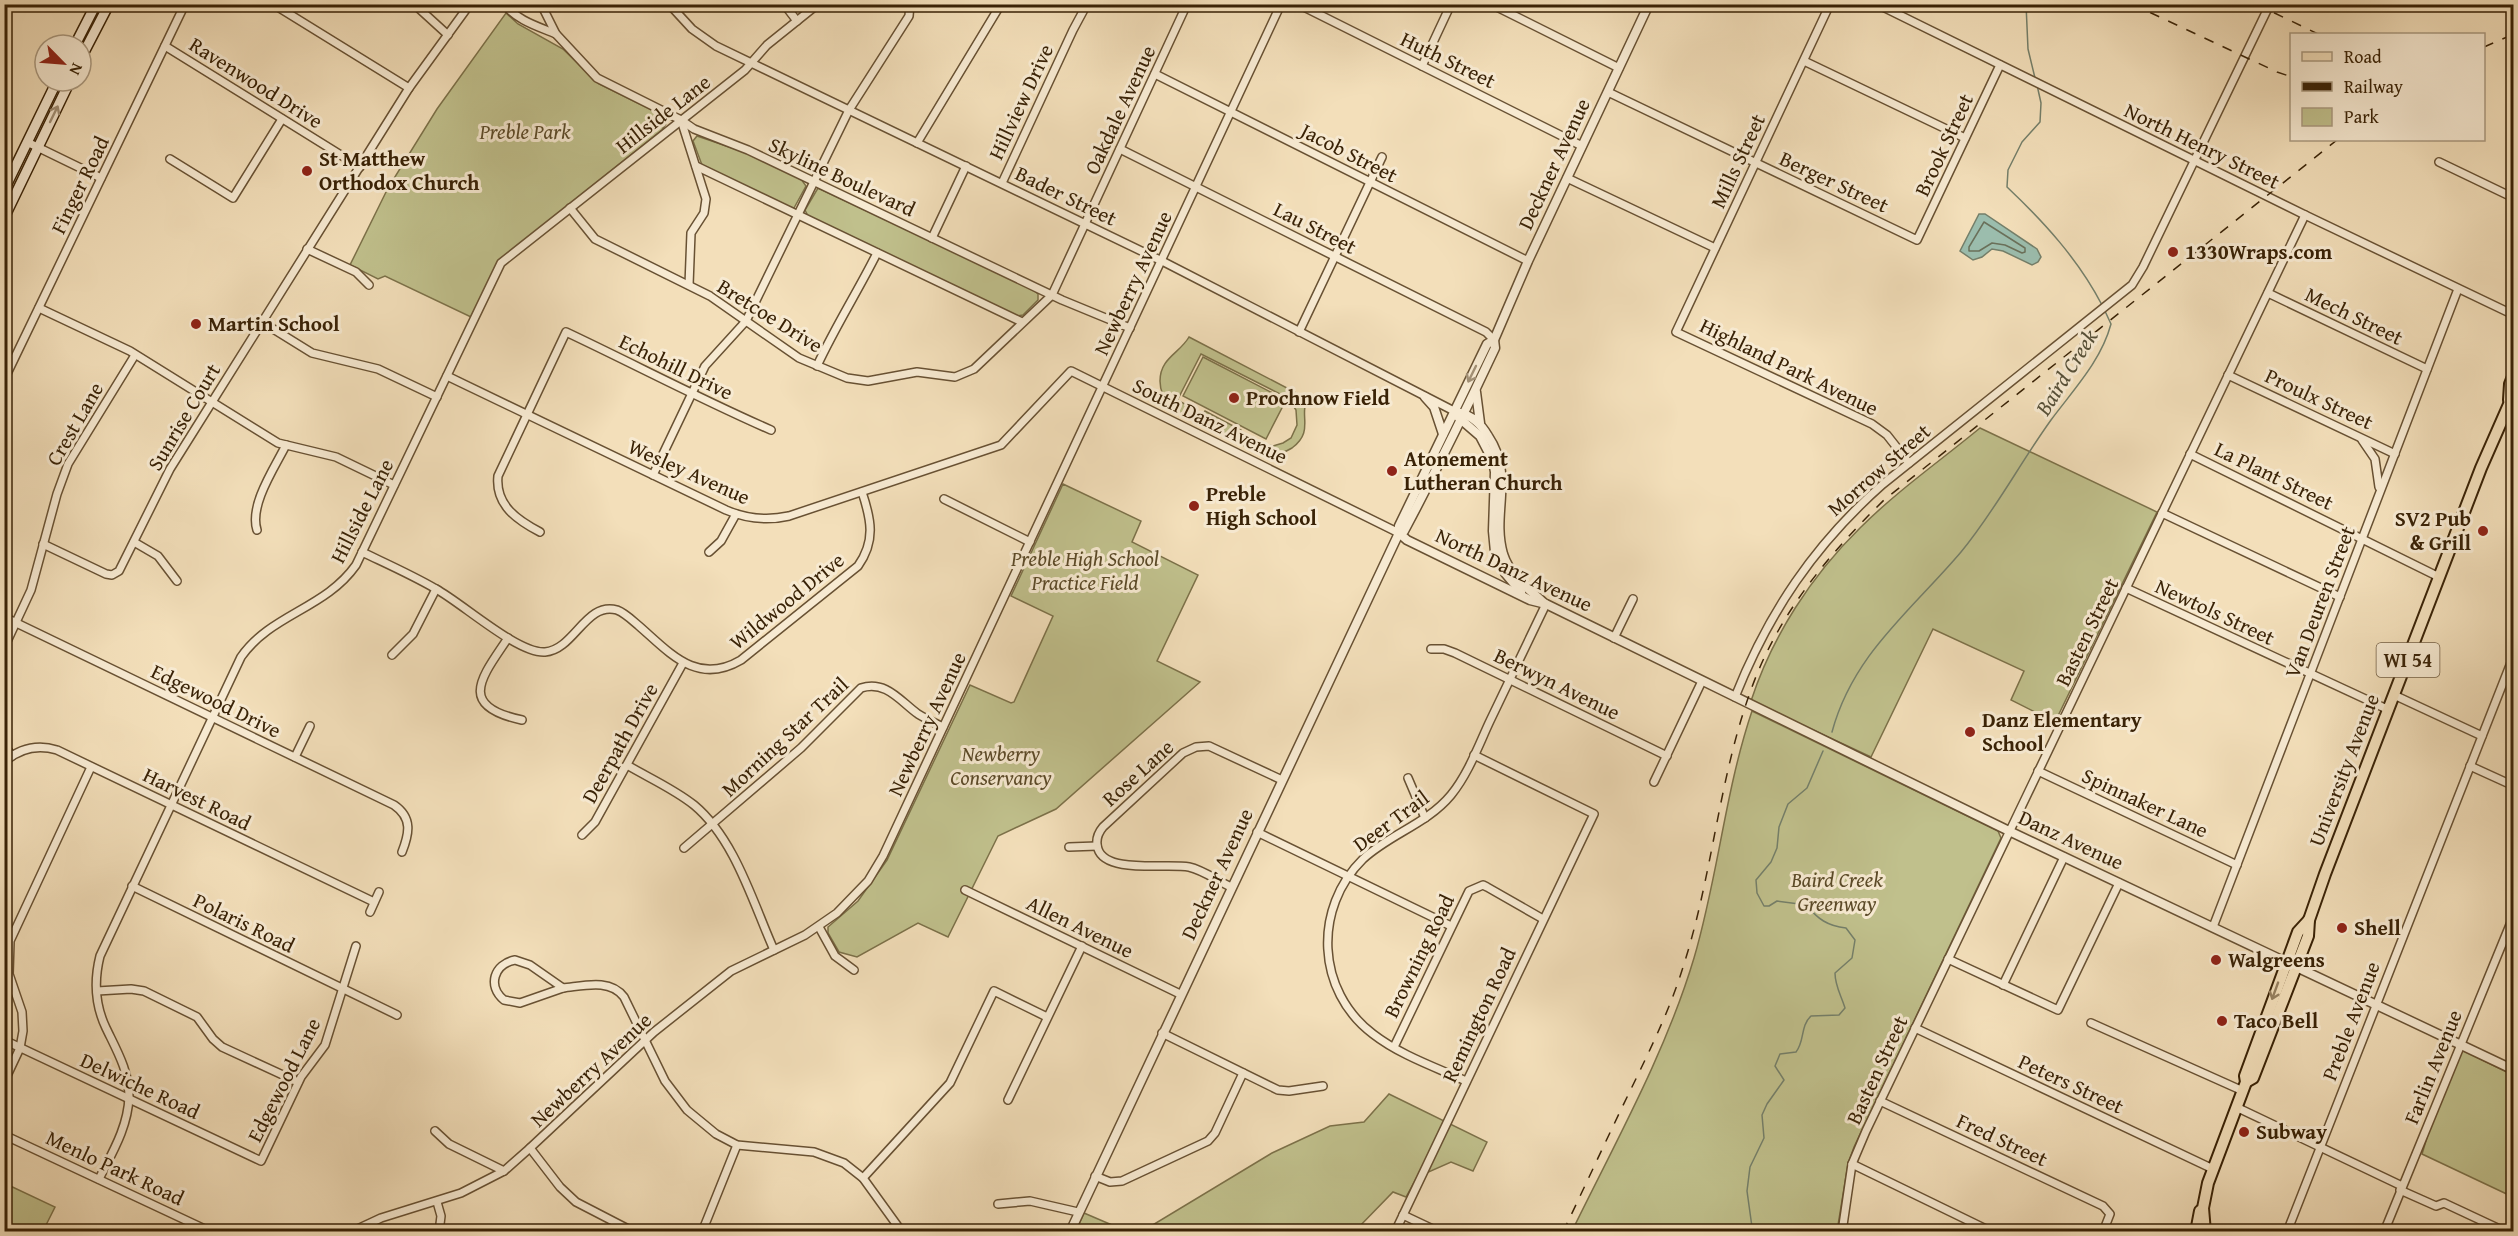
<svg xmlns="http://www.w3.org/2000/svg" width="2518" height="1236" font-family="'Gentium Book Plus',serif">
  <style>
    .green { fill: #c0c08c; stroke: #7c7149; stroke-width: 1.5; fill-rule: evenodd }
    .water { fill: #9bbdad; stroke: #747f6a; stroke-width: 1.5 }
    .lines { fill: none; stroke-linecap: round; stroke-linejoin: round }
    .shore { stroke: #6a705a; stroke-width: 1.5 }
    .stream { stroke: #747f6a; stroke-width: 1.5 }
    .minor-casing { stroke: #685133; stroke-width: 10 }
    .tertiary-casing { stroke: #685133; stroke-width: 11 }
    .secondary-casing { stroke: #392206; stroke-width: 12 }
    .primary-casing { stroke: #392206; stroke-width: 14 }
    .minor { stroke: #f7ead2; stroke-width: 7 }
    .tertiary { stroke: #f7ead2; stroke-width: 8 }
    .secondary { stroke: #f7ead2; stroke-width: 9 }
    .primary { stroke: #f3dfba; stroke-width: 10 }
    .rail { stroke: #392206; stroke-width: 1.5; stroke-dasharray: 10 10; stroke-linecap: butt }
    .oneway { stroke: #a29076 }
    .oneway2 { stroke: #968060 }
    .poi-dot { fill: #8f2418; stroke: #f7ead2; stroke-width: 2 }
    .labels { text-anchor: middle; stroke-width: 6; stroke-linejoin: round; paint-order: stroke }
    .shield { fill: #f7ead2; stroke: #725e43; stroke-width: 1.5 }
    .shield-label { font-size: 20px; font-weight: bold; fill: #392206 }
    .street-label { font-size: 21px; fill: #392206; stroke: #f7ead2 }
    .park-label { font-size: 21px; font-style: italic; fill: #5b4a28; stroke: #f7ead2 }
    .poi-label { font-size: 21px; font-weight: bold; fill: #392206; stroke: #f7ead2; text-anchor: start }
    .water-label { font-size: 22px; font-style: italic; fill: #565038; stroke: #f7ead2 }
  </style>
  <rect width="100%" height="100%" fill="#f3dfba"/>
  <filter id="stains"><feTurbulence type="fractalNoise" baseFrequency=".00333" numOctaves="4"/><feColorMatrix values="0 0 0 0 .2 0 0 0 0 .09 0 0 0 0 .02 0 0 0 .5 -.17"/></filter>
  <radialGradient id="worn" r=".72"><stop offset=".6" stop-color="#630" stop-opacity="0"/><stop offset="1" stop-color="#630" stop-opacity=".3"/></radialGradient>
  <g class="green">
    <path d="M506,13L518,24L563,49L599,84L662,115L667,122L662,130L501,259L471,317L385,276L378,279L350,265L388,188L437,109Z"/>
    <path d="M697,136L750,154L801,179L806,186L794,208L789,207L702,165L693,141Z"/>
    <path d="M818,188L1031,288L1038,294V300L1023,315L1017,316L808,216L805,210Z"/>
    <path d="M1189,337L1308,399C1298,415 1315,431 1292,448C1284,453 1275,455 1265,454C1251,451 1182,416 1171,406C1164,399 1160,390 1160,381C1160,358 1180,353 1189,337ZM1201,354L1288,398L1296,410L1297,425L1291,438L1283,443L1273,446L1259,443L1240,433L1241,430L1205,411L1203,414L1179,401L1178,399Z"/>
    <path d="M1203,357L1286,400L1266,439L1183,396Z"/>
    <path d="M1980,428L2157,512L2055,722L2011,700L2024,671L1933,629L1871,757L1751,701C1772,636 1812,575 1860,528C1897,491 1940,461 1980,428Z"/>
    <path d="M1063,484L1141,521L1132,542L1198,575L1157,661L1200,682L1056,809L998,836L948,937L918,923L857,957L839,952L828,933V927L858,901L887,860L970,685L1011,703L1014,702L1053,616L1011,596Z"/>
    <path d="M1752,711L1998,831L2001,838L1854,1147L1848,1164L1837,1231H1572C1615,1143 1666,1052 1694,958C1718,877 1725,791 1752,711Z"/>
    <path d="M2462,1050L2513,1075V1197L2422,1154L2432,1121Z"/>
    <path d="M1389,1094L1487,1142L1473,1171L1451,1162L1417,1177L1406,1197L1393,1192L1355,1231L1141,1232L1272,1153L1330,1126L1364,1122Z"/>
    <path d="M4,1183L55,1207L43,1231H5Z"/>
    <path d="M1084,1213L1126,1231H1076Z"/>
  </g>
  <path class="water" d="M1979,214H1985L2037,249L2041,257L2038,262L2032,265L2003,251L1992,249L1982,257L1973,260L1960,251Z"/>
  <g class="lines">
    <path class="shore" d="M1984,222L2025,248V252L2022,253L2005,245L1992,243L1979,251H1969V247Z"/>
    <g class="stream">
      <path d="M2026,4L2028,49L2035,78"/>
      <path d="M2037,85L2041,103L2040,122L2022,142L2008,170L2007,187C2044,222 2078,259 2102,305"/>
      <path d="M1832,732C1853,654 1911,611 1961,552C1995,511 2020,463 2051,420C2074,389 2101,361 2111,324L2104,309"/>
      <path d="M1750,1232L1752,1227L1747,1191L1750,1167L1764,1138L1762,1115L1767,1104L1784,1080L1775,1066L1780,1054L1796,1052C1805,1041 1800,1026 1811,1016L1839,1015L1845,1008C1841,995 1835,986 1835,973L1852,958L1855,940L1846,928C1828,926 1817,919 1807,905L1777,901L1769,906H1764L1757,893L1756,880L1771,862L1777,848L1779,827L1788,804L1807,788L1823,751"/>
    </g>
    <g class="minor-casing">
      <g id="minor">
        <path d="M273,4L409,88"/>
        <path d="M414,4L448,35"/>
        <path d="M504,4C518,21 537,26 556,34"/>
        <path d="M541,4L556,34L597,78L681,120L694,129L748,150L1062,300L1130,328"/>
        <path d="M669,4L692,29L716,46L1162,261L1454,411"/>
        <path d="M784,4L797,21"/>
        <path d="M1298,4L1582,146"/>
        <path d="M1491,4L1619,68"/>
        <path d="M1830,4L1676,332L1872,424L1887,435L1909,463"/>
        <path d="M1877,4L2305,215L2514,315"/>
        <path d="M165,46L360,167"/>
        <path d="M1804,61L1965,138"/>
        <path d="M1422,66L1451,4"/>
        <path d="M1155,74L1528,261"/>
        <path d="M1608,92L1917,240L2000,65"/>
        <path d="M681,120L706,199L704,213L691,233L689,285"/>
        <path d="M27,142L101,178"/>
        <path d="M917,143L1001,4"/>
        <path d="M1120,149L1486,332L1494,340"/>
        <path d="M170,159L233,198L282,119"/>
        <path d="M2439,162L2514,198"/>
        <path d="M696,166L1022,322"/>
        <path d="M1567,178L1715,248"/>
        <path d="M1002,183L1073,30L1087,4"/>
        <path d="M570,208L595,239L710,296L799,358L847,378L868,381L917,372L955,377L974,369L1052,295L1187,4"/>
        <path d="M932,238L966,166"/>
        <path d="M307,249L356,272L369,285"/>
        <path d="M2268,293L2427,369"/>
        <path d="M39,308L130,351L278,443L336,457L394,485"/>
        <path d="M262,322L312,353L378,369L437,397"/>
        <path d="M1299,332L1382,157"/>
        <path d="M817,366C835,327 858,291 877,253"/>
        <path d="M2228,375L2395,454"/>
        <path d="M447,376L726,510C747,519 767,521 789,516L1001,445L1071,371L1399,533"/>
        <path d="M4,380L185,4"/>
        <path d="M2362,440L2375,459L2379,487"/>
        <path d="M2190,454L2439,577"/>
        <path d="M653,475L705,366L746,321L849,110L909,16L910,4"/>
        <path d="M944,499L1030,542"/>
        <path d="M2162,513L2340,597"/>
        <path d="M257,530C249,505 275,467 286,445"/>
        <path d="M540,532C517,520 495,505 498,476L566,332C634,364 702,400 771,430"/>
        <path d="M134,542L158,556L177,581"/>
        <path d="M43,544L106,574L112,575L119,571L170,469L409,88L470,4"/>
        <path d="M362,552C387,564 412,575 436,589C462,603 518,654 545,652C574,650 586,601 617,610C625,613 632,620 639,626C670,653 697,686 741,660L858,566C876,541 871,519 862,492"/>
        <path d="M709,552L721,541L736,514"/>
        <path d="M2126,588L2389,710"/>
        <path d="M4,617L394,805C413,818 409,834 402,852"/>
        <path d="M508,638C482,677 456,706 522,720"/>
        <path d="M1614,638L1633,599"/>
        <path d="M4,648L31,590L57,494L68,464L135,355"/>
        <path d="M1431,649H1444L1455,653L1667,756"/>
        <path d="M392,655L413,634L436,589"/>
        <path d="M2394,695L2482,736"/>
        <path d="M1735,697C1769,612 1814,545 1883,484L2132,285L2143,267L2270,4"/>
        <path d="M4,745L12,756"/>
        <path d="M295,757L310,726"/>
        <path d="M4,762C20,748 37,744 57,750L374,902"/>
        <path d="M627,765C649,778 674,789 694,805C735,839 753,903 774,950"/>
        <path d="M2470,766L2514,786"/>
        <path d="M2038,771L2237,865"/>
        <path d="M1408,778L1425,818"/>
        <path d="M1654,782L1702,681"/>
        <path d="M1257,832L1451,926"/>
        <path d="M582,835L595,822L683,663"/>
        <path d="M1069,847L1097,846"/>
        <path d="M684,848L801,748L861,688C886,680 900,701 918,714C926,719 935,723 943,727"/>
        <path d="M132,886L397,1015"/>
        <path d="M1231,887C1218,881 1203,870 1189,867C1167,863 1106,874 1098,849C1095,840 1098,833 1103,827L1183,753L1196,747L1209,746L1282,780"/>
        <path d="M965,890L1180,994"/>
        <path d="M370,912L379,892"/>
        <path d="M819,927L835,956L854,970"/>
        <path d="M2213,927L2458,289"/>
        <path d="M1948,959L2058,1010L2119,883"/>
        <path d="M515,960L530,965L563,988L520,1003L504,1000C487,986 494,964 515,960Z"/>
        <path d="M2003,985L2064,857"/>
        <path d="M563,988C583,986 610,978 624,997L665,1081L687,1110L716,1134L737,1145L814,1152L844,1163L863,1178L902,1232"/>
        <path d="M97,991L131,989L144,991L197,1017L213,1039L222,1047L298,1082"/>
        <path d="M2091,1023L2243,1091"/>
        <path d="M1915,1028L2213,1169"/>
        <path d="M1162,1033L1278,1090L1289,1091L1323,1086"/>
        <path d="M4,1040L261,1161L301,1077L325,1045L356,946"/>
        <path d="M1394,1047L1469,891L1483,885L1487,887L1543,919"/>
        <path d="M1466,1081C1435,1067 1400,1055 1373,1034C1316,991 1313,908 1363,859C1390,834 1427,824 1451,795C1468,774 1478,747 1489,723C1508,684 1527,644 1546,604"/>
        <path d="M4,1082L20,1048L23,1031L22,1012L9,974L10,941L91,767"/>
        <path d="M1008,1100L1082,946"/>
        <path d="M1880,1101L2103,1206L2110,1214L2103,1232"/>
        <path d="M2236,1107L2402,1186"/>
        <path d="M435,1131L449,1144L504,1171"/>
        <path d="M4,1135L211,1232"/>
        <path d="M530,1148L560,1187L576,1202L634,1232"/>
        <path d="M1852,1164L1992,1232"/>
        <path d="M1095,1176L1110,1182L1122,1181L1208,1141L1215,1133L1243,1073"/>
        <path d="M863,1178L950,1083L994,991L1047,1017"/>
        <path d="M99,1179C112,1153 128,1127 129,1097C129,1071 117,1051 106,1028C95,1005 94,980 100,956L241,657C271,614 325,609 356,565L501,263L745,70L767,45L818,4"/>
        <path d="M2400,1190L2436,1206L2444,1203L2506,1232"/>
        <path d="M437,1202L441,1216L439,1232"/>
        <path d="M998,1204L1030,1201L1078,1212"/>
        <path d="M1403,1215L1439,1232"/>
        <path d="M351,1232L381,1218L461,1193L504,1171L530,1148L654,1032L731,971L805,935L837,913L868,881L883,856L1281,4"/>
        <path d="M702,1232L737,1145"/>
        <path d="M1395,1232L1594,814L1474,755"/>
        <path d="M1842,1232L1852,1164L1866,1131L2305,215"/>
        <path d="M2287,1232L2514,655"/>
        <path d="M2384,1232L2514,915"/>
      </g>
    </g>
    <g class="tertiary-casing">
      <g id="tertiary">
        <path d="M1476,392L1480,423"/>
        <path d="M1425,397L1434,407L1443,434"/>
        <path d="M1460,413C1473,416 1481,424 1488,436C1515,476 1491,513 1503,554C1510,576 1528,588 1544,603"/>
        <path d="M1458,417L1480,436L1493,461L1495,472L1493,531L1495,552L1505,573L1521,592"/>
        <path d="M1399,533L1407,540L1530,600L1546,604L2009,831L2514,1070"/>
        <path d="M1399,533L1404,531C1436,471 1466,410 1495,348L1494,340L1528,261L1649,4"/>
        <path d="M1070,1232L1399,533V526L1487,344L1494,340"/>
      </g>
    </g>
    <g class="secondary-casing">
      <g id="secondary">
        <path d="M75,45L96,4"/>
        <path d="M81,58L109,4"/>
        <path d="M4,190L57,81"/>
        <path d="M4,218L70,81"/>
      </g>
    </g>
    <g class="primary-casing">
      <g id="primary">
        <path d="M2509,400L2510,384L2514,374"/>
        <path d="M2246,1082L2253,1078L2308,936L2309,920L2325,874L2481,468L2514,393"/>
        <path d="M2196,1232L2200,1211"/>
        <path d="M2205,1232L2203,1208L2208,1183L2246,1082L2245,1076L2298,932L2309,920"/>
      </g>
    </g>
    <use href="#minor" class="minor"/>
    <use href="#tertiary" class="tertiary"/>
    <use href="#secondary" class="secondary"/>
    <use href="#primary" class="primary"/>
    <g class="rail">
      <path d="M2132,4L2277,72L2292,77"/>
      <path d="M2256,4L2318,34"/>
      <path d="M2484,47L2514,34"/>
      <path d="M1563,1232C1586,1184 1608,1136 1631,1089C1651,1048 1671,1007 1684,964C1713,873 1719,776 1752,687C1779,613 1829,554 1884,500L2337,140"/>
    </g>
  </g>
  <defs><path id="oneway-shaft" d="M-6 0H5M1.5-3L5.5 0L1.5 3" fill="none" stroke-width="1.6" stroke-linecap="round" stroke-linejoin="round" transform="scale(1.5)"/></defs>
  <g class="oneway">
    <use href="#oneway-shaft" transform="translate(54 114) rotate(-64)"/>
    <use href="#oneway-shaft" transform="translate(1472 374) rotate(116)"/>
  </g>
  <use class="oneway2" href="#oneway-shaft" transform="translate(2275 991) rotate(110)"/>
  <g class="poi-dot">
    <circle cx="307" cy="171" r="6"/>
    <circle cx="2173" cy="252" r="6"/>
    <circle cx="196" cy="324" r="6"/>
    <circle cx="1234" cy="398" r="6"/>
    <circle cx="1392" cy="471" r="6"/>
    <circle cx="1194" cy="506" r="6"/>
    <circle cx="2483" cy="531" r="6"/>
    <circle cx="1970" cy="732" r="6"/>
    <circle cx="2342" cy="928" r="6"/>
    <circle cx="2216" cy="960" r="6"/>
    <circle cx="2222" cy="1021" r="6"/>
    <circle cx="2244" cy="1132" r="6"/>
  </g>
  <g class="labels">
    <rect class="shield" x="2376.5" y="643" width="63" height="34" rx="4.5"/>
    <g class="shield-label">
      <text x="2408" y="667">WI 54</text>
    </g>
    <g class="street-label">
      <text transform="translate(1448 60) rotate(26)" y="7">Huth Street</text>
      <text transform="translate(256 83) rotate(32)" y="7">Ravenwood Drive</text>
      <text transform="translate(1021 102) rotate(-65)" y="7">Hillview Drive</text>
      <text transform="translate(1120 110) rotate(-65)" y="7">Oakdale Avenue</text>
      <text transform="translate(663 114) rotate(-38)" y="7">Hillside Lane</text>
      <text transform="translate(1944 145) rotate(-65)" y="7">Brook Street</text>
      <text transform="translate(2202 146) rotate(26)" y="7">North Henry Street</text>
      <text transform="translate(1349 153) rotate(27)" y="7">Jacob Street</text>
      <text transform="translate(1738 161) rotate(-65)" y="7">Mills Street</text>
      <text transform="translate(1554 164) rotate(-65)" y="7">Deckner Avenue</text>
      <text transform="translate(842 177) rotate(25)" y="7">Skyline Boulevard</text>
      <text transform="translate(1834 182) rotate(25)" y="7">Berger Street</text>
      <text transform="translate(80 185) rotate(-64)" y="7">Finger Road</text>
      <text transform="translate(1066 196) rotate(26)" y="7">Bader Street</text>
      <text transform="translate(1315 228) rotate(27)" y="7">Lau Street</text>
      <text transform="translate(1133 283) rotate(-65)" y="7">Newberry Avenue</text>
      <text transform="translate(770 316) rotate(32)" y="7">Bretcoe Drive</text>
      <text transform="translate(2354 316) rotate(26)" y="7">Mech Street</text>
      <text transform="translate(676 367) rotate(26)" y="7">Echohill Drive</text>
      <text transform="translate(1789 367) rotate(26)" y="7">Highland Park Avenue</text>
      <text transform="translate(2319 399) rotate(25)" y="7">Proulx Street</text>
      <text transform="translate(184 417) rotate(-59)" y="7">Sunrise Court</text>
      <text transform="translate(1210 421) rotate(26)" y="7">South Danz Avenue</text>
      <text transform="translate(75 424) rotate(-60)" y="7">Crest Lane</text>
      <text transform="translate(1879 470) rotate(-41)" y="7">Morrow Street</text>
      <text transform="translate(689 472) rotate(24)" y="7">Wesley Avenue</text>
      <text transform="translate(2274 476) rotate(26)" y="7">La Plant Street</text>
      <text transform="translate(362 511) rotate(-63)" y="7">Hillside Lane</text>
      <text transform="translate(1514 570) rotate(25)" y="7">North Danz Avenue</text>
      <text transform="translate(787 601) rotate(-39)" y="7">Wildwood Drive</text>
      <text transform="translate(2320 602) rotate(-69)" y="7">Van Deuren Street</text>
      <text transform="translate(2215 612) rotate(25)" y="7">Newtols Street</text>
      <text transform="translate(2087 632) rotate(-64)" y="7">Basten Street</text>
      <text transform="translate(1557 684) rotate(26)" y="7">Berwyn Avenue</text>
      <text transform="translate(216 701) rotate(26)" y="7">Edgewood Drive</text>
      <text transform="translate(927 724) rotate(-65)" y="7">Newberry Avenue</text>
      <text transform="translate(785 737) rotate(-43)" y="7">Morning Star Trail</text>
      <text transform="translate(620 743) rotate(-61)" y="7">Deerpath Drive</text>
      <text transform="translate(2344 770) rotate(-69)" y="7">University Avenue</text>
      <text transform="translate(1138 773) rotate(-42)" y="7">Rose Lane</text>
      <text transform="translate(197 799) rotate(26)" y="7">Harvest Road</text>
      <text transform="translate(2145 803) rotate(25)" y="7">Spinnaker Lane</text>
      <text transform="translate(1391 821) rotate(-36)" y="7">Deer Trail</text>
      <text transform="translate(2071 840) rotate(25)" y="7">Danz Avenue</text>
      <text transform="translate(1217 874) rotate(-65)" y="7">Deckner Avenue</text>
      <text transform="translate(244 923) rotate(26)" y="7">Polaris Road</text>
      <text transform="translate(1080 927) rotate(26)" y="7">Allen Avenue</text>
      <text transform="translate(1419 956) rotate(-64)" y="7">Browning Road</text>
      <text transform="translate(1479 1015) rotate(-65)" y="7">Remington Road</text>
      <text transform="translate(2351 1021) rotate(-69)" y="7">Preble Avenue</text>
      <text transform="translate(2433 1067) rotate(-68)" y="7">Farlin Avenue</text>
      <text transform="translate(591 1070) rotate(-43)" y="7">Newberry Avenue</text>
      <text transform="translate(1877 1070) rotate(-65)" y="7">Basten Street</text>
      <text transform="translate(284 1080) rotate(-63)" y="7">Edgewood Lane</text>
      <text transform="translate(2071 1084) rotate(25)" y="7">Peters Street</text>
      <text transform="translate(140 1086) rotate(25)" y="7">Delwiche Road</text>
      <text transform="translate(2002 1140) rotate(25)" y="7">Fred Street</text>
      <text transform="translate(115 1168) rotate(25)" y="7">Menlo Park Road</text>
    </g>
    <g class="park-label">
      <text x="525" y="139">Preble Park</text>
      <text x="1085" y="566">Preble High School<tspan x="1085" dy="24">Practice Field</tspan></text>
      <text x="1001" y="761">Newberry<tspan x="1001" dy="24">Conservancy</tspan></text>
      <text x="1837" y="887">Baird Creek<tspan x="1837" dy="24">Greenway</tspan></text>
    </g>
    <g class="poi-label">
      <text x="319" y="166">St Matthew<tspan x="319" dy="24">Orthodox Church</tspan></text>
      <text x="2185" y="259">1330Wraps.com</text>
      <text x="208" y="331">Martin School</text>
      <text x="1246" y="405">Prochnow Field</text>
      <text x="1404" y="466">Atonement<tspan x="1404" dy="24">Lutheran Church</tspan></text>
      <text x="1206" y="501">Preble<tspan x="1206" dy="24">High School</tspan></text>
      <text x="2471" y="526" text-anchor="end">SV2 Pub<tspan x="2471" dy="24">&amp; Grill</tspan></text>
      <text x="1982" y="727">Danz Elementary<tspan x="1982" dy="24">School</tspan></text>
      <text x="2354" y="935">Shell</text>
      <text x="2228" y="967">Walgreens</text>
      <text x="2234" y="1028">Taco Bell</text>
      <text x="2256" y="1139">Subway</text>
    </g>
    <g class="water-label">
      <text transform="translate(2066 372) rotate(-58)" y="8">Baird Creek</text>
    </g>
  </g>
  <rect width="2518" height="1236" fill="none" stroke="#f3dfba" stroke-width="24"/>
  <rect x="6" y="6" width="2506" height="1224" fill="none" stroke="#392206" stroke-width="3"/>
  <rect x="12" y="12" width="2494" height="1212" fill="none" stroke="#392206" stroke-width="1.5"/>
  <rect x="2290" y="33" width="195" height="108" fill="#f7ead2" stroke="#ab9a80" stroke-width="1.5"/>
  <rect x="2302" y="52" width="30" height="9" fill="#f3dfba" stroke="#ab9a80" stroke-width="1.5"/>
  <text x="2344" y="63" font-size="18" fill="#392206">Road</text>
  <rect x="2302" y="82" width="30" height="9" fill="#392206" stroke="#ab9a80" stroke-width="1.5"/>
  <text x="2344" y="93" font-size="18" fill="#392206">Railway</text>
  <rect x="2302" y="108" width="30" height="18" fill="#c0c08c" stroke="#ab9a80" stroke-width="1.5"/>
  <text x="2344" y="123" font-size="18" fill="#392206">Park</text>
  <g transform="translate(63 63) rotate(115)"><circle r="28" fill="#f7ead2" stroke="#ab9a80" stroke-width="1.5"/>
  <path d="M0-4.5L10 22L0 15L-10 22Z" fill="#8f2418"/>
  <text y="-9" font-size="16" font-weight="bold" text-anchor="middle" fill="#392206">N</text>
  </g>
  <rect width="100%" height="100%" filter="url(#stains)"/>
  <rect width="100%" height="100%" fill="url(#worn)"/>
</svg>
